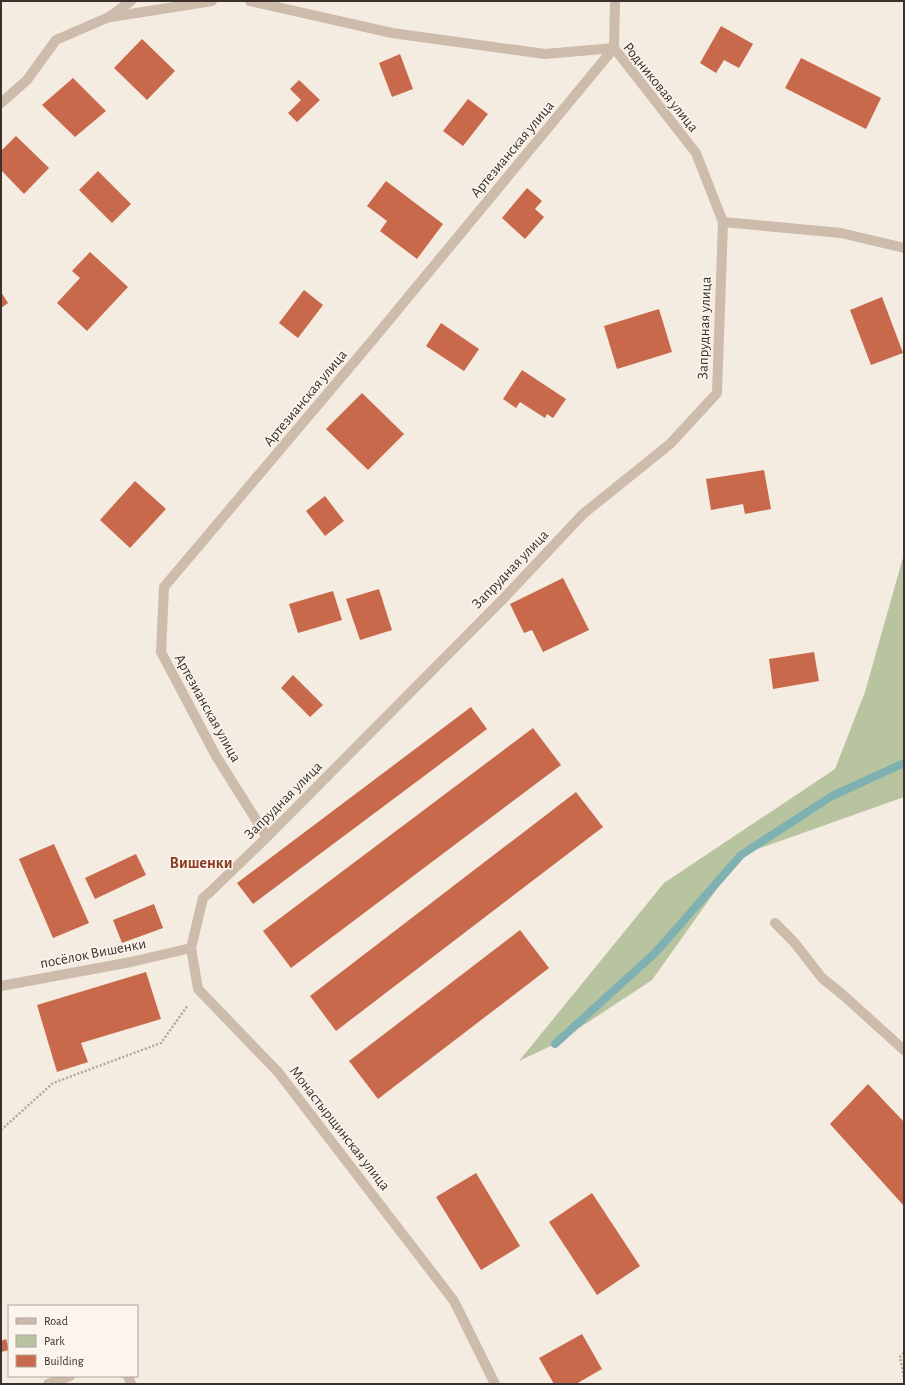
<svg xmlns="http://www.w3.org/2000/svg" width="905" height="1385" font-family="'Alegreya Sans',sans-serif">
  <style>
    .green { fill: #b8c4a0 }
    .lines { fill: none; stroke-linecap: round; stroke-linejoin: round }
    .stream { stroke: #7fb0b2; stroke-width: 8 }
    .building { fill: #c8694b }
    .path { stroke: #b9a596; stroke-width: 2.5; stroke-dasharray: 2 2; stroke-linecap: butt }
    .service { stroke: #cdbbac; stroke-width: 10 }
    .minor { stroke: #cdbbac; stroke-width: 10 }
    .labels { text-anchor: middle; stroke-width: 3; stroke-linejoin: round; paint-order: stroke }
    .street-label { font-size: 15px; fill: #3b302b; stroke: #fbf5ee }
    .neighbourhood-label { font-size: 16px; font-weight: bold; fill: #8c3b22; stroke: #fbf5ee }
  </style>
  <rect width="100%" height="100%" fill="#f4ebe1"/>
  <path class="green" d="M904,554V797L741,855L652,980L555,1044L519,1061L664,883L835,769L865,692Z"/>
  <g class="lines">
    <path class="stream" d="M555,1044L656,952L741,855L832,796L904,763"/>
  </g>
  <g class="building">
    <path d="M721,26L753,44L739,68L724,60L716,73L700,63Z"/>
    <path d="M142,39L175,71L147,100L114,68Z"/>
    <path d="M400,54L413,89L392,97L379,63Z"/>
    <path d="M801,58L881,98L866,129L785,88Z"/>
    <path d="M73,78L106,111L75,137L42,105Z"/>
    <path d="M299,80L320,100L297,122L288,113L301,100L290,89Z"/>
    <path d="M468,99L488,114L463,146L443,131Z"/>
    <path d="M16,136L49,168L24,194L1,170V151Z"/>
    <path d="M98,171L131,204L112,223L79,190Z"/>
    <path d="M386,181L443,224L417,259L380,231L387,221L367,206Z"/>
    <path d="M527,188L542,201L535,209L544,217L525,239L502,218Z"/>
    <path d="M90,252L128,287L87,331L57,303L80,278L72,271Z"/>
    <path d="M304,290L323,305L298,338L279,323Z"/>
    <path d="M1,292L8,303L1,308Z"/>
    <path d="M882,297L903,353L871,365L850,310Z"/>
    <path d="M659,309L672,352L617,369L604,326Z"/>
    <path d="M441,323L479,349L464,371L426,346Z"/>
    <path d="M522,370L566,399L553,418L547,414L545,418L520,402L516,408L503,399Z"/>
    <path d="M362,393L404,434L368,470L326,429Z"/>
    <path d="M764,470L771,509L745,514L743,504L711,510L706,479Z"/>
    <path d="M135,481L166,509L130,548L100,520Z"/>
    <path d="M325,496L344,521L325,536L306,511Z"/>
    <path d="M563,578L589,630L543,652L532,630L524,633L510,604Z"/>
    <path d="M379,589L392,630L360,640L346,599Z"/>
    <path d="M333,591L342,620L298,633L289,604Z"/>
    <path d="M814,652L819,681L773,689L769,659Z"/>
    <path d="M293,675L323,705L310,717L281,688Z"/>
    <path d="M471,707L487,729L253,904L237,883Z"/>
    <path d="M533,728L561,765L291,968L263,931Z"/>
    <path d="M576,792L603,827L336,1031L310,996Z"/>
    <path d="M54,844L89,923L53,938L19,859Z"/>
    <path d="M136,854L146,875L95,899L85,878Z"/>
    <path d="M154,904L163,928L122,943L113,920Z"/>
    <path d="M520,930L549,968L378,1099L349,1061Z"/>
    <path d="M146,972L161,1019L81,1043L88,1062L57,1072L37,1005Z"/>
    <path d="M868,1084L904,1122V1206L830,1124Z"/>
    <path d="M476,1173L520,1246L481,1270L436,1197Z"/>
    <path d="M592,1193L640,1266L597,1295L549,1222Z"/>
    <path d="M582,1334L602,1369L576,1384H554L539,1358Z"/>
    <path d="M6,1339L9,1350L1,1352V1341Z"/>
  </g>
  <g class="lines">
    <g class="path">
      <path d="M1,1130L53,1083L161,1043L188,1005"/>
      <path d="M904,1353L900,1357L904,1378"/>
    </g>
    <g class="service">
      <path d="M250,1L392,33L545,54L614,48L696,153L723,222L841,233L904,248"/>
      <path d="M111,17L212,1"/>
      <path d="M1,103L27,80L56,40L109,17L131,1"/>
      <path d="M267,837L216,756L161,652L164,587L371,342L614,48L615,1"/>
      <path d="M209,893L267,837L504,598L583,514L670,444L717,393L723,222"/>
      <path d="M128,1376L131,1384"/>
      <path d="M48,1384L70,1376"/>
    </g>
    <g class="minor">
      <path d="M209,893L203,898L191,948L198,989L278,1072L454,1301L495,1384"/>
      <path d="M775,923L794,942L822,978L843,995L904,1050"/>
      <path d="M1,986L131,962L191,948"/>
    </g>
  </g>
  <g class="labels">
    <g class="street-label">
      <text transform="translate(661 87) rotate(51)" y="5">Родниковая улица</text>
      <text transform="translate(512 149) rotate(-50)" y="5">Артезианская улица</text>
      <text transform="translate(704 328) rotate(-88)" y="5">Запрудная улица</text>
      <text transform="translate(305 398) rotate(-50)" y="5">Артезианская улица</text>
      <text transform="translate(510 569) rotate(-46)" y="5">Запрудная улица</text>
      <text transform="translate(208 708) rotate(61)" y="5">Артезианская улица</text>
      <text transform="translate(283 800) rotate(-45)" y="5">Запрудная улица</text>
      <text transform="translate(93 953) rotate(-11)" y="5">посёлок Вишенки</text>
      <text transform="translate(340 1128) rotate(52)" y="5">Монастырщинская улица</text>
    </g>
    <g class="neighbourhood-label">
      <text x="201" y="868">Вишенки</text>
    </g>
  </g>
  <rect width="905" height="1385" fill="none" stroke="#3b302b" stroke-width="4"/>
  <rect x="8" y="1305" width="130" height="72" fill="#fbf5ee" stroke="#aea6a0"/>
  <rect x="16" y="1318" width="20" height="6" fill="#cdbbac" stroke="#aea6a0"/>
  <text x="44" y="1325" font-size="12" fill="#3b302b">Road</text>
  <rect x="16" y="1335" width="20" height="12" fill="#b8c4a0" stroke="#aea6a0"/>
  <text x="44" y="1345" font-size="12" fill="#3b302b">Park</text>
  <rect x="16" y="1355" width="20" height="12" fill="#c8694b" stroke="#aea6a0"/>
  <text x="44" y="1365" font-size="12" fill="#3b302b">Building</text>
</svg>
